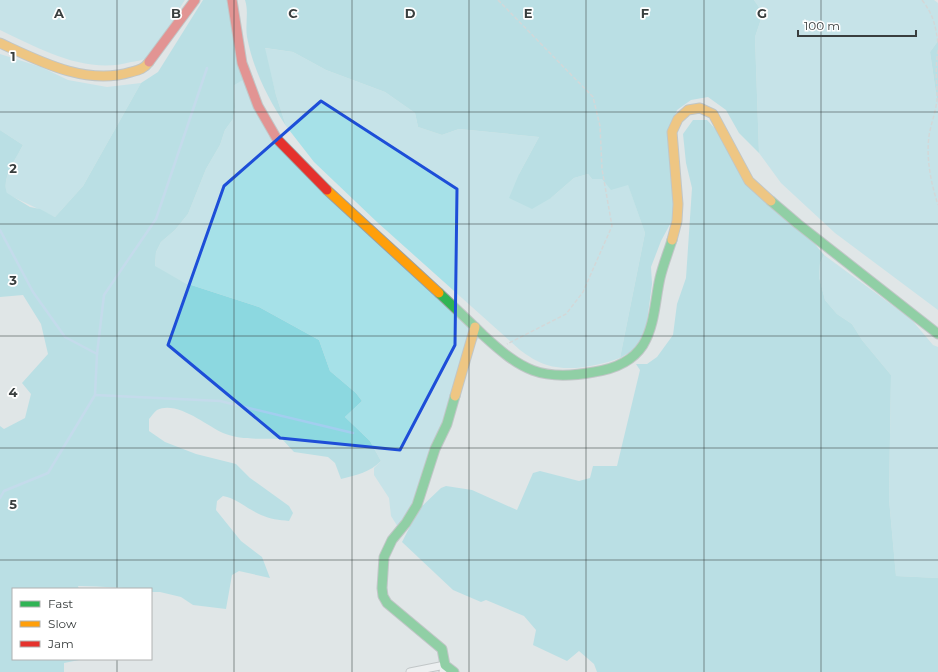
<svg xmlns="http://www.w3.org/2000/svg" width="938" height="672" font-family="Montserrat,sans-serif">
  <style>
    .green { fill: #a6e1e8 }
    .forest { fill: #8cd8e0 }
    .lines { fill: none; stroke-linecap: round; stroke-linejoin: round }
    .stream { stroke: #a3ceef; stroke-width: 2.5 }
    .street-casing { stroke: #9ba0a0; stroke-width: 9 }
    .fast-casing { stroke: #9ba0a0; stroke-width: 11 }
    .slow-casing { stroke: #9ba0a0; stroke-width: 11 }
    .jam-casing { stroke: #9ba0a0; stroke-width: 11 }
    .path { stroke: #c4c6c6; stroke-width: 1.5; stroke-dasharray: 4 2; stroke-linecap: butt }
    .street { stroke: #fafbfb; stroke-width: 7 }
    .fast { stroke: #30b455; stroke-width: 9 }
    .slow { stroke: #ff9f0a; stroke-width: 9 }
    .jam { stroke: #e5322d; stroke-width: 9 }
    .marked { fill: none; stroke: #1d4ed8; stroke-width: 3; stroke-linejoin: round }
    .grid { fill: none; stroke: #393e3e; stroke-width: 1; stroke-opacity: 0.55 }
    .grid-label { font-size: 13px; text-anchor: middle; font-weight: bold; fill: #393e3e; stroke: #fff; stroke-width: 3.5; stroke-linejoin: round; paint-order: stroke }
  </style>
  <rect width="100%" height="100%" fill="#e0e6e7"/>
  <g class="green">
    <path d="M0,0H185C172,18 164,44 146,58C142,61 136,61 131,62C86,75 40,49 0,30Z"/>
    <path d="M754,0H934L938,3V41L930,52L938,107V310L835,233L781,183L759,153L755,37L763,13Z"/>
    <path d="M264,48L293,52L326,70L385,92L415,113L418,127L442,135L459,129L539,137L519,174L551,198L574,178L588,174L592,179H602L628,184L645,233L620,358C598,366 570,372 547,365C537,362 528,356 520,350L377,222L314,162L286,126L276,95Z"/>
    <path d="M0,54L41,67L68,80L107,87L141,83L83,186L55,217L7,194C1,178 16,159 23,145L0,130Z"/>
    <path d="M243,80L264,122L268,135L314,182L479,328V338L474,344L412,506L398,527L391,516L389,498L374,475V468L381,461L370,441L345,417L362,401L356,393L330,371L319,340L259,307L185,283L155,267L156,252L161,242L175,230L188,214L206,169L220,145L225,130L233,119L235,107L234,84Z"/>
    <path d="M824,255L911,319L933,345L938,347V578L896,576L889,499L891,375L862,340L852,324L837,314L825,300L819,277L820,263Z"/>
  </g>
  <g class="forest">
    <path d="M203,0H227L243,80L234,85L235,107L233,119L225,130L220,145L206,169L188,214L175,230L161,242L156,252L155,266L185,283L259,307L319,340L330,371L356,393L362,401L345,417L370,441L381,461C370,472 357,475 341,479L335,463L328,457L294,452L282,439C261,438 243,441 223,433C207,426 177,400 157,410C154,412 151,417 149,419V431L165,442L196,454L236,464L250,478L289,506L293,513L289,521C279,520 270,519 261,515C247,509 238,499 223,496L217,501L216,510L241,541L262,557L270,578L239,571L232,575L226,609L193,605L181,597L160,592H151V589C126,589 103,586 78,586L79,589H13V659H84L64,663V672H0V426L4,429L25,418L31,394L22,383L48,354L41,324L23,295L0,297V130L23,145C16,159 1,178 7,193L30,207L40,209L55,217L83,186L141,83L158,72Z"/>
    <path d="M245,0H754L763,13L755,37L759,153L739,133L726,110L708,97L691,100L677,110L670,130L675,215L661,241L651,267L652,284L645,337L639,347L620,358L645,233L628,185L611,190L602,179H592L588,174L574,178L551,198L532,209L509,198L519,174L539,137L459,129L442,135L418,127L415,113L385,92L326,70L293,52L265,48L276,95L286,126C268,99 253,69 247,37C245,24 249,12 245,0Z"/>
    <path d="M938,41V107L930,52Z"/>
    <path d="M693,120H707L720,134L742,167L805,232L824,255L820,263L819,277L825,300L837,314L852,324L862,340L891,375L889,499L896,576L938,578V672H597L594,664L579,651L567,661L533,645L536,630L524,616L486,600L481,602L453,590L402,542L419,509L441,488L446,486L472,490L517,510L533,473L540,471L579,481L590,478L593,466H617L640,370L636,364H647L657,357L673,335L677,304L686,278L692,188L686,163L683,134Z"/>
  </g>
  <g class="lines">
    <g class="stream">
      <path d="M0,230L33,292L65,337L97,354L95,395L48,473L4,491L0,498"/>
      <path d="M97,354L104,295L156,219L207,68"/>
      <path d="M95,395L220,401L353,433"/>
    </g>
    <g class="street-casing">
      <path id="street" d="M410,672L445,665L443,672"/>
    </g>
    <g class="fast-casing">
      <g id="fast">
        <path d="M771,201L798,224L938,334"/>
        <path d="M439,293C454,307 469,321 483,335C521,370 541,382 594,372C614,369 632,362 643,345C655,325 655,300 660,278C663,265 668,253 672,240"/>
        <path d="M454,672L445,665L442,649L387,603L383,596L382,588L384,557L392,540L406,523L417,505L435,449L447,424L455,396"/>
      </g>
    </g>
    <g class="slow-casing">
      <g id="slow">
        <path d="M0,43C39,61 86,86 131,72C139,70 144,69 149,62"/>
        <path d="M327,190L439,293"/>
        <path d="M672,240L677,221L678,204L672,132L678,119L688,110L700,108L713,114L749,181L771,201"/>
        <path d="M455,396L475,327"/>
      </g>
    </g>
    <g class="jam-casing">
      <g id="jam">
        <path d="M232,0L242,63L258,106L277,139L327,190"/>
        <path d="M149,62L195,0"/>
      </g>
    </g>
    <g class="path">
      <path d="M498,0L593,97L600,126L602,169L612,226L583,292L566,314L507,344"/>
      <path d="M922,0C933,14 936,26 938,44"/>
      <path d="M938,50C935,67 937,83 937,99C936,112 931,123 929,136C926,159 931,183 938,205"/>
    </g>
    <use href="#street" class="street"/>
    <use href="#fast" class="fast"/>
    <use href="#slow" class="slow"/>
    <use href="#jam" class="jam"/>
  </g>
  <path d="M0 0H938V672H0ZM321,101L457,189L455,345L400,450L280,438L168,345L224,186Z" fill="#e0e6e7" fill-opacity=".55" fill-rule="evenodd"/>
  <path class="marked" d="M321,101L457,189L455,345L400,450L280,438L168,345L224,186Z"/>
  <path class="grid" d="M117,0V589M234,0V672M352,0V672M469,0V672M586,0V672M704,0V672M821,0V672M0,112H938M0,224H938M0,336H938M0,448H938M0,560H938M117,659V672"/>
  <g class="grid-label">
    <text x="59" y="18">A</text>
    <text x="176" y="18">B</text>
    <text x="293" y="18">C</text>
    <text x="410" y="18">D</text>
    <text x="528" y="18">E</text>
    <text x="645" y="18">F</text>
    <text x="762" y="18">G</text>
    <text x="13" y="61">1</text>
    <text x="13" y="173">2</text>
    <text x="13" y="285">3</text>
    <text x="13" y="397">4</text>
    <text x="13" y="509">5</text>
  </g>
  <rect x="12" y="588" width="140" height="72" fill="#ffffff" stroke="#b0b2b2"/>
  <rect x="20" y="601" width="20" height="6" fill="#30b455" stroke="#b0b2b2"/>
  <text x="48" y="608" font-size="12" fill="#393e3e">Fast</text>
  <rect x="20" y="621" width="20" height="6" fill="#ff9f0a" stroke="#b0b2b2"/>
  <text x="48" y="628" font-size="12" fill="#393e3e">Slow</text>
  <rect x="20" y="641" width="20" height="6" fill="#e5322d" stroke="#b0b2b2"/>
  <text x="48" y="648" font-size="12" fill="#393e3e">Jam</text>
  <path d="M798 30v6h118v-6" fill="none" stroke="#393e3e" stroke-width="2"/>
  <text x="804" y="30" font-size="12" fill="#393e3e" stroke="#ffffff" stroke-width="3" paint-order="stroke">100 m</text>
</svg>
